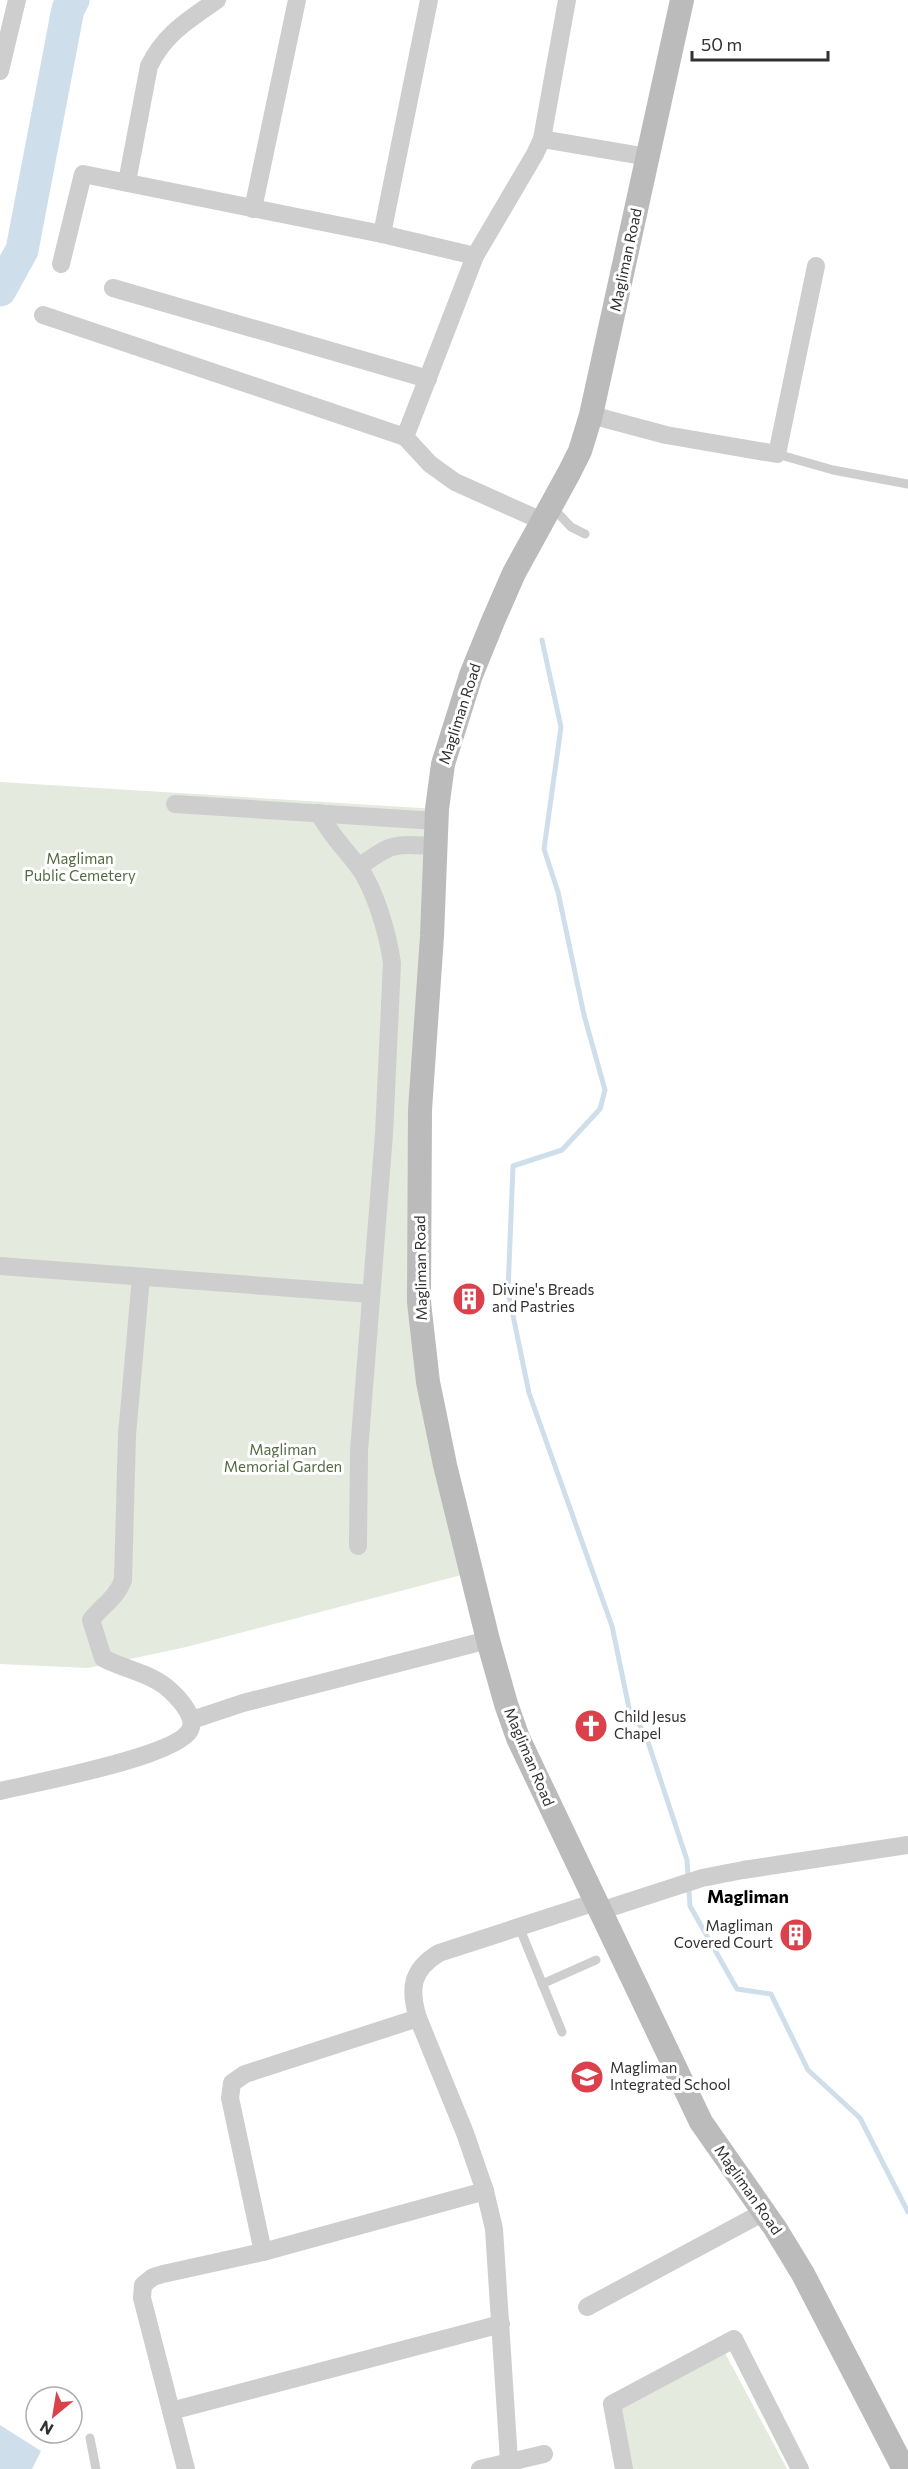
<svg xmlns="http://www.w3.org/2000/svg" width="908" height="2469" font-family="Commissioner,sans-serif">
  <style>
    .green { fill: #e4eadd }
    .water { fill: #cedfeb }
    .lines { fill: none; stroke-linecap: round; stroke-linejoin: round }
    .stream { stroke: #cedfeb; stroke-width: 5 }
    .river { stroke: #cedfeb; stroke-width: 33 }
    .lane { stroke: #cecece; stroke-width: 9 }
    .street { stroke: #cecece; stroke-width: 18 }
    .secondary { stroke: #bbb; stroke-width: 24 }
    .labels { text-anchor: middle; stroke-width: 6; stroke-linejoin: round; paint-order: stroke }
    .street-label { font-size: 15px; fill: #313131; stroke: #fff }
    .park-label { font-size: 15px; fill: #546a41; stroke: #fff }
    .poi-label { font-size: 15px; fill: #313131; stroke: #fff; text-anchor: start }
    .quarter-label { font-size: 18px; font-weight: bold; fill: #000; stroke: #fff }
  </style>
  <rect width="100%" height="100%" fill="#fff"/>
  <g class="green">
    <path d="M0,782L437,809L419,1302L473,1572L186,1647L88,1668L0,1664Z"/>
    <path d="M724,2351L787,2469H631L619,2408Z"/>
  </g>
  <path class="water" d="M0,2425L41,2451L32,2469H0Z"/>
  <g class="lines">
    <path class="stream" d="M542,640L561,727L544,849L558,892L584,1015L605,1090L600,1109L562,1150L513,1166L508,1291L529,1393L612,1626L629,1708L646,1736L687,1860L690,1906L737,1989L771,1994L808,2070L860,2118L908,2212"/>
    <path class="river" d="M0,290L22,250L68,9L73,0"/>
    <g class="lane">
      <path d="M777,454L833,470L908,484"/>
      <path d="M553,508L571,527L585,534"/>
      <path d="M520,1929L562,2032"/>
      <path d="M542,1984L596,1960"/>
      <path d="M90,2438L96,2469"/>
    </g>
    <g class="street">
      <path d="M0,71L17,0"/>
      <path d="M542,139L648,157"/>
      <path d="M127,182L149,66C165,33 189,20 217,0"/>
      <path d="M253,209L297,0"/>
      <path d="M382,234L429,0"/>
      <path d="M61,264L83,174L382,234L475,256"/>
      <path d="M113,288L428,379"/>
      <path d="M43,315L405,437L475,256L535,154L542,139L567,0"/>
      <path d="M591,415L666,435L777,454L816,266"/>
      <path d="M405,437L430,464L455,482L542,521"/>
      <path d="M175,804L436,821"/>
      <path d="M319,813C329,833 344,848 358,866C375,889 388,934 392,963L384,1134L359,1451L358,1546"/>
      <path d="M359,867C393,842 394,844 435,846"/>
      <path d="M0,1266L371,1294"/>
      <path d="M192,1720L243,1703L488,1640"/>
      <path d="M0,1791C33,1783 176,1757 190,1730C197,1716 176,1695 165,1686C147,1672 123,1669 103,1658L91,1620C102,1606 117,1597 123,1580L127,1435L141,1277"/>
      <path d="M600,1911L702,1878L743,1870L908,1845"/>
      <path d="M263,2252L230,2098L232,2083L245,2074L418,2018"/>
      <path d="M587,2307L764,2212"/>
      <path d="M171,2411L501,2324"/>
      <path d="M509,2461L494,2229L485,2191L465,2133L418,2018C409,1989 411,1970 439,1953L596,1902"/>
      <path d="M186,2469L142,2298L143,2285L153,2277L163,2274L263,2252L485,2191"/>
      <path d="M480,2469L544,2454"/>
      <path d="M624,2469L612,2404L734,2339L800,2469"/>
    </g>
    <path class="secondary" d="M682,0L591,415L580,451L569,473L514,573L493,621L471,675L443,764L437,809L432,936L420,1110L419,1302L428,1382L445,1465L488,1640L506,1704L518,1738L701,2122L775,2228L803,2274L904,2469"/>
  </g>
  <defs>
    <g id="building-disc" transform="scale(1.725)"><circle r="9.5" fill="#da414a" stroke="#fff"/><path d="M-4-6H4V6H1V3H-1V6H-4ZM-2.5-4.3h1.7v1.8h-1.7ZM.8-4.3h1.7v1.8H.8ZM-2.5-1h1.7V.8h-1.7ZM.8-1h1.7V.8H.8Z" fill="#fff"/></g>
    <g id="church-disc" transform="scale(1.725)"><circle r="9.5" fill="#da414a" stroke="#fff"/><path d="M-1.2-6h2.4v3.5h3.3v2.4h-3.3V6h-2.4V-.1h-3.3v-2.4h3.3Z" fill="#fff"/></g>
    <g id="school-disc" transform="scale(1.725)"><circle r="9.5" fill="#da414a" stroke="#fff"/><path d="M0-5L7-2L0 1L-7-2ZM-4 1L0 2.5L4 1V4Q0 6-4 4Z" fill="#fff"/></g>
  </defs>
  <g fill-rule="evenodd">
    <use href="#building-disc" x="469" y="1299"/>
    <use href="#church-disc" x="591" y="1726"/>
    <use href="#building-disc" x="796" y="1935"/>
    <use href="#school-disc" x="587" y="2077"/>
  </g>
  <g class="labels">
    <g class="street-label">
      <text transform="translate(626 260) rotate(-78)" y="5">Magliman Road</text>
      <text transform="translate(460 714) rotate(-72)" y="5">Magliman Road</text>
      <text transform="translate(421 1268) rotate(-91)" y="5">Magliman Road</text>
      <text transform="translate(529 1757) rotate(67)" y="5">Magliman Road</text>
      <text transform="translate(748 2190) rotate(55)" y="5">Magliman Road</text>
    </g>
    <g class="park-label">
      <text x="80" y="864">Magliman<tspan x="80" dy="17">Public Cemetery</tspan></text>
      <text x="283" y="1455">Magliman<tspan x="283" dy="17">Memorial Garden</tspan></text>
    </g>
    <g class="poi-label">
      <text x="492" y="1295">Divine's Breads<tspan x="492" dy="17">and Pastries</tspan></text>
      <text x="614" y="1722">Child Jesus<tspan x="614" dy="17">Chapel</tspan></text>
      <text x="773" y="1931" text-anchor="end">Magliman<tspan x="773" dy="17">Covered Court</tspan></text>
      <text x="610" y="2073">Magliman<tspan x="610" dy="17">Integrated School</tspan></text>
    </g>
    <g class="quarter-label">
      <text x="748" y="1903">Magliman</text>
    </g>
  </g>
  <g transform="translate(54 2415) rotate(210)"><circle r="28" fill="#ffffff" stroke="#adadad" stroke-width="1.5"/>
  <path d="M0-4.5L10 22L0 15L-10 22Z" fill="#da414a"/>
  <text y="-9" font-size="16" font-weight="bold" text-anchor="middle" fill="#313131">N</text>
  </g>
  <path d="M692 51v9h136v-9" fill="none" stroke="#313131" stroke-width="3"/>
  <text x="701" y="51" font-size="18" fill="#313131" stroke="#ffffff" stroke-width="4.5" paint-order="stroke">50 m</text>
</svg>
